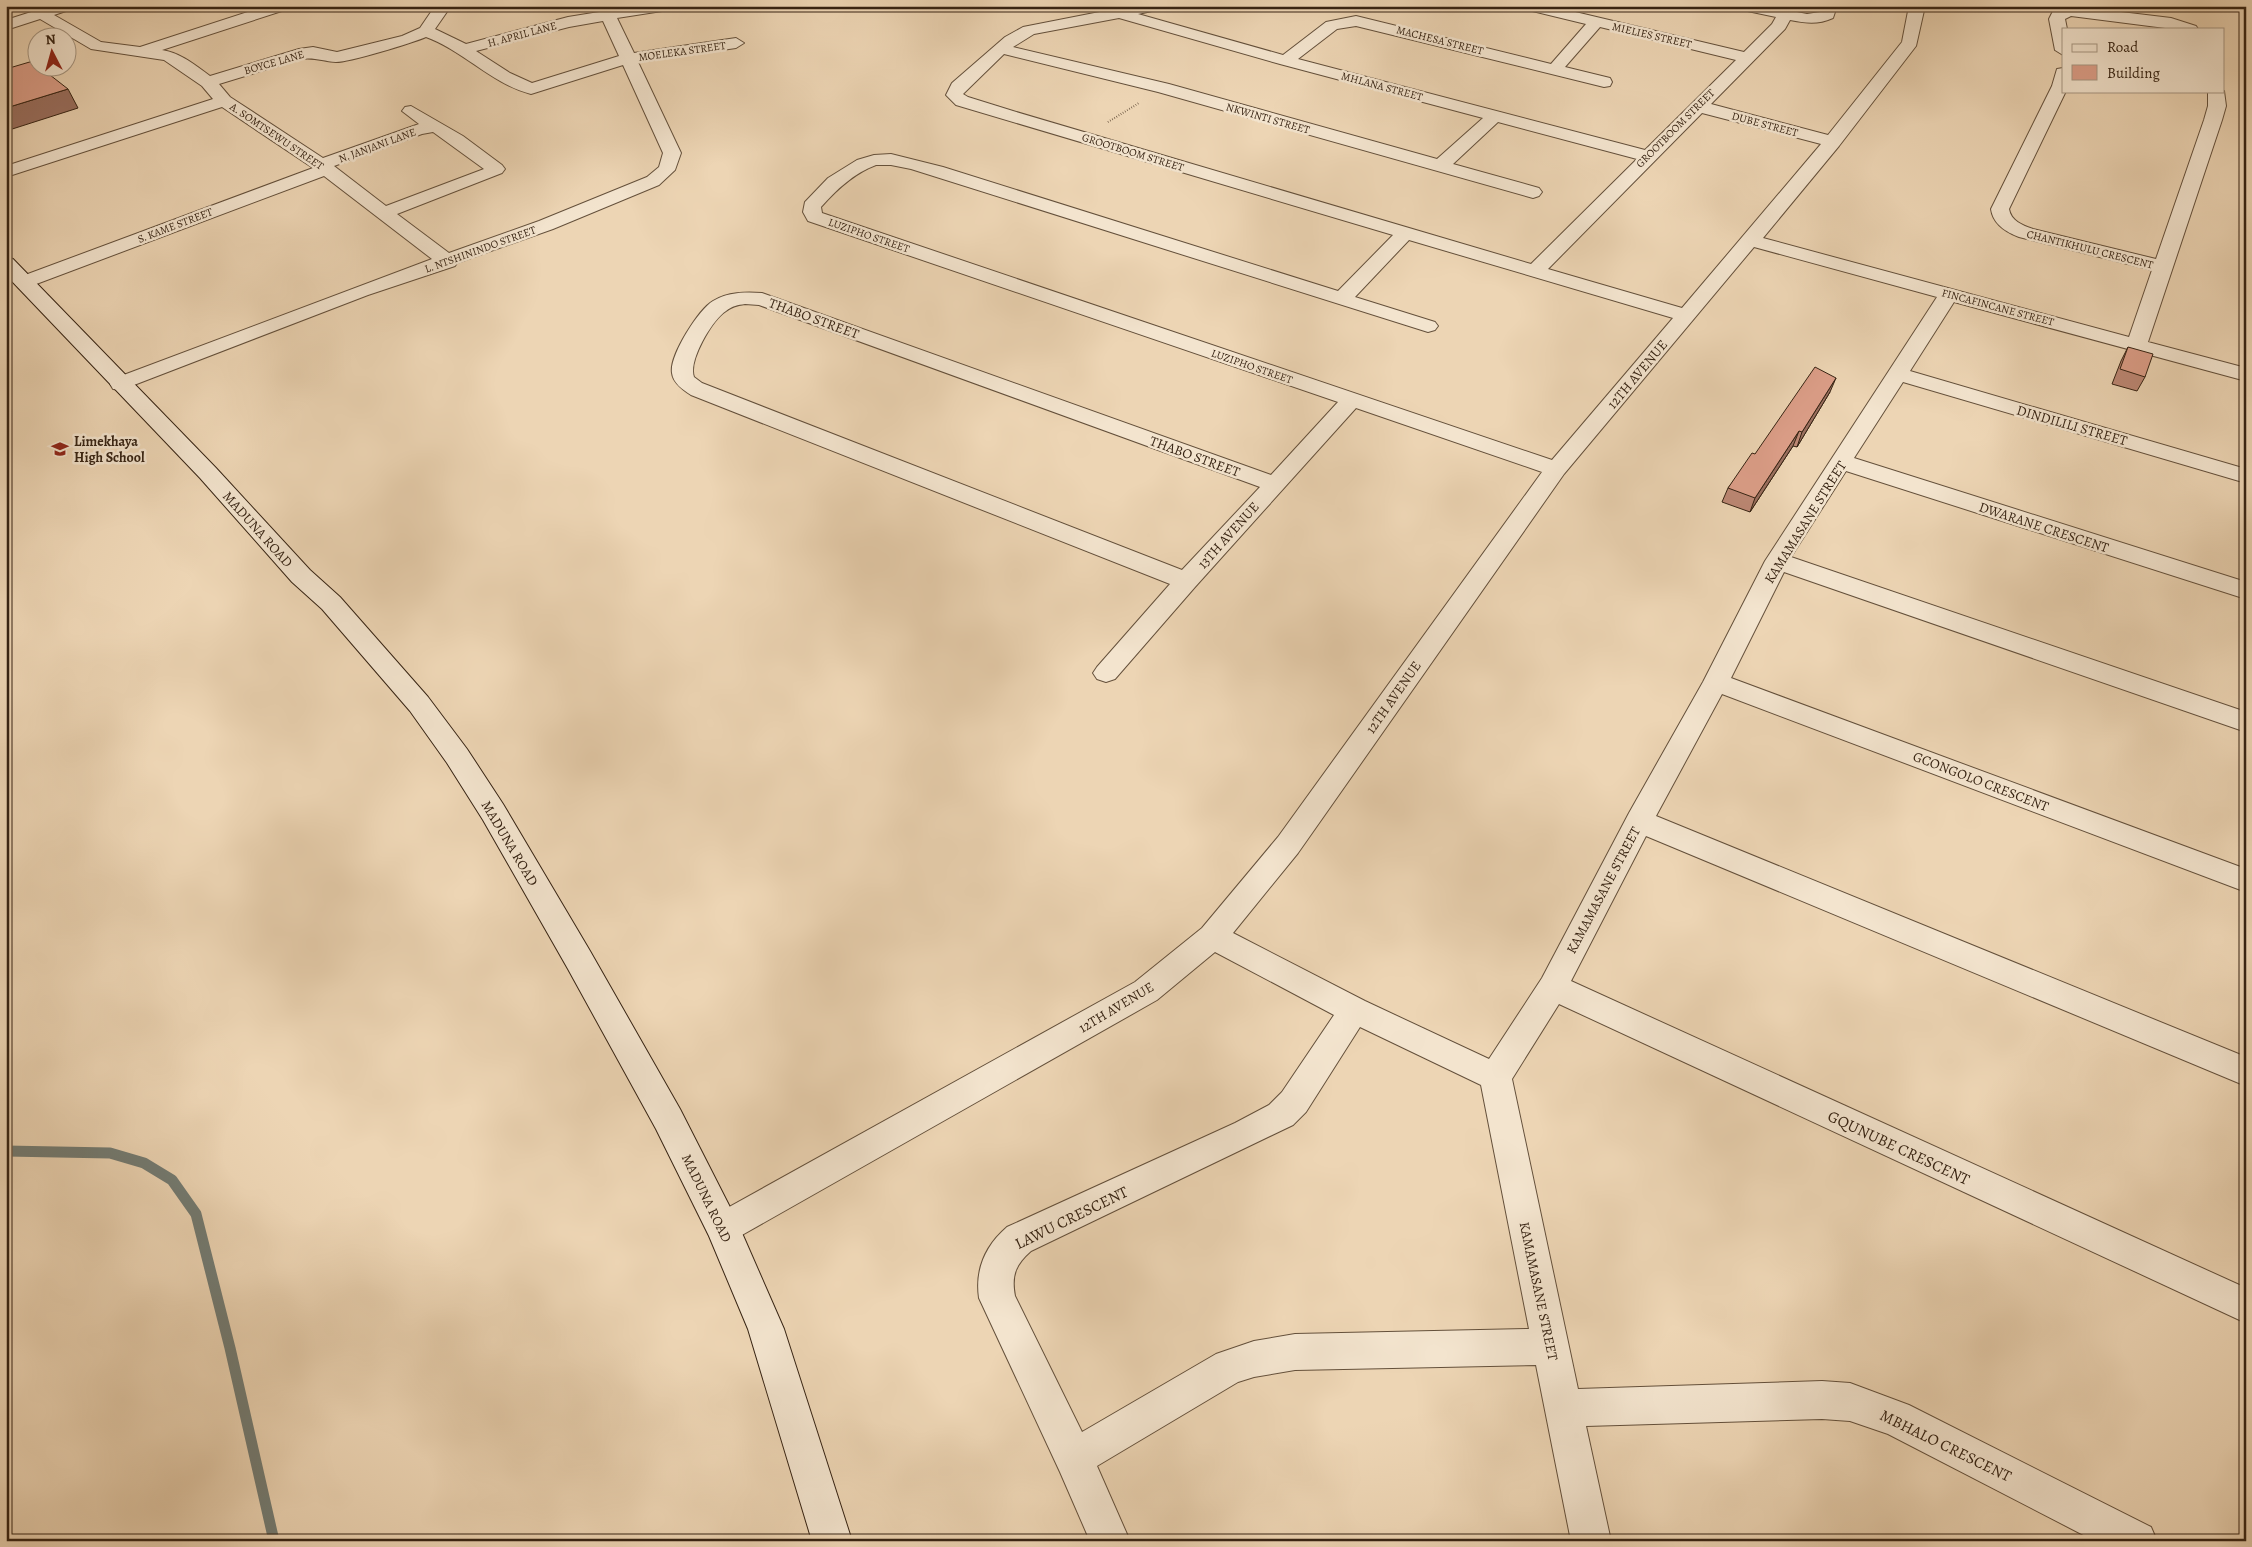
<svg xmlns="http://www.w3.org/2000/svg" width="2252" height="1547" font-family="Alegreya,serif">
  <style>
    .lines { fill: none; stroke-linecap: round; stroke-linejoin: round }
    .stream { stroke: #737c74; stroke-width: 11 }
    .street-casing { stroke: #64503b; stroke-width: 2 }
    .secondary-casing { stroke: #362313; stroke-width: 2 }
    .path { stroke: #362313; stroke-width: 2; stroke-dasharray: 0.5 2; stroke-linecap: butt }
    .street { fill: #f3e4ce; fill-rule: evenodd }
    .secondary { fill: #f3e4ce; fill-rule: evenodd }
    .wall { fill: #bd8875; stroke: #362313 }
    .shaded-wall { fill: #9a6f5f; stroke: #362313 }
    .building { fill: #dc9e88; stroke: #362313 }
    .labels { text-anchor: middle; stroke-width: 5; stroke-linejoin: round; paint-order: stroke }
    .far-street-label { font-size: 11px; fill: #362313; stroke: #f3e4ce }
    .street-label { font-size: 14px; fill: #362313; stroke: #f3e4ce }
    .poi-label { font-size: 14px; font-weight: bold; fill: #362313; stroke: #f3e4ce; text-anchor: start }
    .near-street-label { font-size: 16px; fill: #362313; stroke: #f3e4ce }
  </style>
  <rect width="100%" height="100%" fill="#edd5b4"/>
  <filter id="stains"><feTurbulence type="fractalNoise" baseFrequency=".004" numOctaves="4"/><feColorMatrix values="0 0 0 0 .2 0 0 0 0 .09 0 0 0 0 .02 0 0 0 .5 -.17"/></filter>
  <radialGradient id="worn" r=".72"><stop offset=".6" stop-color="#630" stop-opacity="0"/><stop offset="1" stop-color="#630" stop-opacity=".3"/></radialGradient>
  <g class="lines">
    <path class="stream" d="M6,1151L110,1153L144,1163L172,1180L196,1214L230,1348L274,1541"/>
    <g class="street-casing">
      <g id="street">
        <path d="M50,6H75L72,9L54,15L101,42L140,47L266,6H291L288,9L162,50C181,53 195,65 210,76L299,49L313,47L337,52L402,36L420,28L435,6H451L435,29L466,44L568,17L599,12L596,6H612L613,10L633,6H670L662,11L617,18L634,53L736,38L744,43L736,48L638,62L681,153L675,170L659,185L553,229L457,263L455,266L368,295L121,390L113,389L110,384L113,379L432,259L324,176L31,286H17L14,282L17,278L313,168L222,107L6,177V166L213,99L202,86L164,60L91,49L40,19L6,30V20ZM603,21L619,56L532,83L510,73L476,51L569,27ZM426,37C464,51 492,84 531,94L623,65L663,153L659,167L647,177L539,221L449,253L397,214L502,173L505,169L502,165L463,136L411,106L405,107L402,111L419,124L323,158L230,97L219,84L301,59C314,57 323,61 336,62C350,62 412,43 426,37ZM433,132L484,169L386,206L334,166L422,134Z"/>
        <path d="M1130,6H1164L1161,9L1138,14L1283,55L1326,22L1356,16L1551,64L1586,24L1524,9L1521,6H1550L1744,52L1772,24L1776,17L1738,9L1735,6H1767L1807,14L1820,12L1821,6H1837L1833,18C1817,25 1806,23 1790,20L1785,29L1711,104L1828,135L1902,42L1909,6H1925L1916,46L1839,146L1763,238L2129,337L2152,270L2019,237C2006,232 1993,224 1991,209L2052,86L2057,69L2063,68V91H2066L2009,209C2011,221 2022,225 2033,229L2156,259L2204,120L2208,106V91H2224L2226,106L2222,120L2148,342L2246,368V381L1954,302L1910,371L2246,469V483L1903,382L1854,458L2246,582V599L1846,471L1791,557L2246,712V732L1784,572L1731,678L2246,869V892L1722,694L1656,816L2246,1057V1086L1646,836L1571,981L2246,1288V1323L1559,1004L1512,1079L1578,1389L1822,1381L1850,1383L1909,1405L2151,1527L2157,1541H2095L1888,1434L1850,1421L1822,1419L1586,1426L1611,1541H1571L1536,1365L1295,1370L1254,1377L1238,1382L1097,1466L1130,1541H1090L1060,1472L979,1298C975,1270 985,1246 1007,1227L1235,1123L1269,1105L1282,1092L1334,1015L1215,952L1157,1000L735,1239L723,1244L711,1239L706,1228L711,1217L1135,982L1202,928L1278,837L1542,472L1356,408L1195,587L1115,679L1106,682L1097,679L1093,673L1097,667L1170,584L691,395C683,390 673,383 672,373C669,356 699,309 713,301C728,292 745,292 762,293L1271,475L1338,402L808,221L803,212L805,202L828,178L857,160L874,155L891,154L943,167L1338,291L1393,235L956,105L946,95L952,83L1005,37L1023,27ZM1119,18L1280,64L1483,118L1437,159L1169,84L1013,47L1034,34ZM1356,26L1604,87L1610,86L1612,82L1610,78L1565,67L1600,27L1736,60L1645,150L1298,59L1337,29ZM1004,54L1158,92L1533,198L1539,196L1542,192L1539,188L1453,164L1498,122L1637,159L1531,264L1013,111L968,97L963,94ZM1702,113L1821,144L1682,308L1548,269ZM876,165H891L911,169L1428,332L1435,330L1438,326L1435,322L1355,297L1409,240L1673,318L1552,460L822,213L821,207C836,190 854,173 876,165ZM1754,247L1937,297L1765,561L1703,682L1629,813L1542,978L1489,1059L1365,1001L1233,933L1298,853L1564,474ZM745,304L759,305L1260,487L1182,570L702,383L694,377C688,361 712,320 726,311C732,306 738,305 745,304ZM1360,1027L1481,1085L1529,1329L1295,1334L1254,1341L1216,1354L1082,1432L1015,1296C1011,1275 1016,1264 1031,1251L1293,1125L1306,1112Z"/>
        <path d="M2071,6L2171,18L2196,26L2198,29H2173L2071,16L2065,19L2067,29H2063V55L2055,50L2049,19L2053,11Z"/>
      </g>
    </g>
    <g class="secondary-casing">
      <path id="secondary" d="M6,257L13,259L216,468L310,570L340,597L428,697L467,749L503,804L590,951L680,1109L735,1217L784,1329L852,1541H812L748,1329L709,1236L656,1129L568,969L483,820L447,763L410,711L322,609L292,582L200,478L6,275Z"/>
    </g>
    <path class="path" d="M1108,122L1139,103"/>
    <use href="#street" class="street"/>
    <use href="#secondary" class="secondary"/>
  </g>
  <g class="wall">
    <path d="M2128,347L2145,377L2137,391L2112,384L2121,361Z"/>
    <path d="M1830,392L1797,447L1793,446L1750,512L1722,502L1728,488L1755,454Z"/>
  </g>
  <g class="shaded-wall">
    <path d="M68,89L78,108L6,131V108Z"/>
    <path d="M1836,378L1830,392L1797,447L1802,432Z"/>
    <path d="M1799,431L1793,446L1750,512L1755,498Z"/>
  </g>
  <g class="building">
    <path d="M33,61L38,65V68H41L68,89L6,108V69Z"/>
    <path d="M2128,347L2153,354L2145,377L2120,369Z"/>
    <path d="M1815,367L1836,378L1802,432L1799,431L1755,498L1728,488L1752,453L1755,454Z"/>
  </g>
  <defs>
    <g id="school-bare" transform="scale(1.35)"><path d="M0-5L7-2L0 1L-7-2ZM-4 1L0 2.5L4 1V4Q0 6-4 4Z" fill="#8f2418" stroke="#f3e4ce" stroke-width="2.5" paint-order="stroke"/></g>
  </defs>
  <g fill-rule="evenodd">
    <use href="#school-bare" x="60" y="449"/>
  </g>
  <g class="labels">
    <g class="far-street-label">
      <text transform="translate(522 34) rotate(-15)" y="4">H. APRIL LANE</text>
      <text transform="translate(1652 35) rotate(13)" y="4">MIELIES STREET</text>
      <text transform="translate(1440 40) rotate(14)" y="4">MACHESA STREET</text>
      <text transform="translate(682 51) rotate(-8)" y="4">MOELEKA STREET</text>
      <text transform="translate(274 62) rotate(-16)" y="4">BOYCE LANE</text>
      <text transform="translate(1382 86) rotate(15)" y="4">MHLANA STREET</text>
      <text transform="translate(1268 118) rotate(16)" y="4">NKWINTI STREET</text>
      <text transform="translate(1765 124) rotate(15)" y="4">DUBE STREET</text>
      <text transform="translate(1675 128) rotate(-45)" y="4">GROOTBOOM STREET</text>
      <text transform="translate(277 136) rotate(34)" y="4">A. SOMTSEWU STREET</text>
      <text transform="translate(377 145) rotate(-20)" y="4">N. JANJANI LANE</text>
      <text transform="translate(1133 152) rotate(17)" y="4">GROOTBOOM STREET</text>
      <text transform="translate(175 225) rotate(-21)" y="4">S. KAME STREET</text>
      <text transform="translate(869 235) rotate(19)" y="4">LUZIPHO STREET</text>
      <text transform="translate(480 249) rotate(-20)" y="4">L. NTSHININDO STREET</text>
      <text transform="translate(2090 249) rotate(14)" y="4">CHANTIKHULU CRESCENT</text>
      <text transform="translate(1998 307) rotate(15)" y="4">FINCAFINCANE STREET</text>
      <text transform="translate(1252 366) rotate(19)" y="4">LUZIPHO STREET</text>
    </g>
    <g class="street-label">
      <text transform="translate(814 318) rotate(20)" y="5">THABO STREET</text>
      <text transform="translate(1637 374) rotate(-50)" y="5">12TH AVENUE</text>
      <text transform="translate(2072 425) rotate(16)" y="5">DINDILILI STREET</text>
      <text transform="translate(1195 456) rotate(20)" y="5">THABO STREET</text>
      <text transform="translate(1805 522) rotate(-58)" y="5">KAMAMASANE STREET</text>
      <text transform="translate(2044 527) rotate(18)" y="5">DWARANE CRESCENT</text>
      <text transform="translate(258 529) rotate(48)" y="5">MADUNA ROAD</text>
      <text transform="translate(1228 535) rotate(-48)" y="5">13TH AVENUE</text>
      <text transform="translate(1393 697) rotate(-55)" y="5">12TH AVENUE</text>
      <text transform="translate(1981 781) rotate(21)" y="5">GCONGOLO CRESCENT</text>
      <text transform="translate(510 843) rotate(59)" y="5">MADUNA ROAD</text>
      <text transform="translate(1603 890) rotate(-62)" y="5">KAMAMASANE STREET</text>
      <text transform="translate(1116 1007) rotate(-31)" y="5">12TH AVENUE</text>
      <text transform="translate(707 1198) rotate(64)" y="5">MADUNA ROAD</text>
      <text transform="translate(1539 1291) rotate(78)" y="5">KAMAMASANE STREET</text>
    </g>
    <g class="poi-label">
      <text x="74" y="446">Limekhaya<tspan x="74" dy="16">High School</tspan></text>
    </g>
    <g class="near-street-label">
      <text transform="translate(1899 1147) rotate(25)" y="6">GQUNUBE CRESCENT</text>
      <text transform="translate(1071 1217) rotate(-26)" y="6">LAWU CRESCENT</text>
      <text transform="translate(1946 1445) rotate(26)" y="6">MBHALO CRESCENT</text>
    </g>
  </g>
  <rect width="2252" height="1547" fill="none" stroke="#edd5b4" stroke-width="25"/>
  <rect x="8" y="8" width="2237" height="1532" fill="none" stroke="#362313" stroke-width="2.5"/>
  <rect x="12" y="12" width="2227" height="1522" fill="none" stroke="#362313"/>
  <rect x="2062" y="28" width="162" height="65" fill="#f3e4ce" stroke="#a79783"/>
  <rect x="2072" y="44" width="25" height="8" fill="#f3e4ce" stroke="#a79783"/>
  <text x="2107" y="52" font-size="15" fill="#362313">Road</text>
  <rect x="2072" y="65" width="25" height="15" fill="#dc9e88" stroke="#a79783"/>
  <text x="2107" y="78" font-size="15" fill="#362313">Building</text>
  <g transform="translate(52 52) rotate(354)"><circle r="24" fill="#f3e4ce" stroke="#a79783"/>
  <path d="M0-4L9 19L0 12L-9 19Z" fill="#8f2418"/>
  <text y="-8" font-size="14" font-weight="bold" text-anchor="middle" fill="#362313">N</text>
  </g>
  <rect width="100%" height="100%" filter="url(#stains)"/>
  <rect width="100%" height="100%" fill="url(#worn)"/>
</svg>
